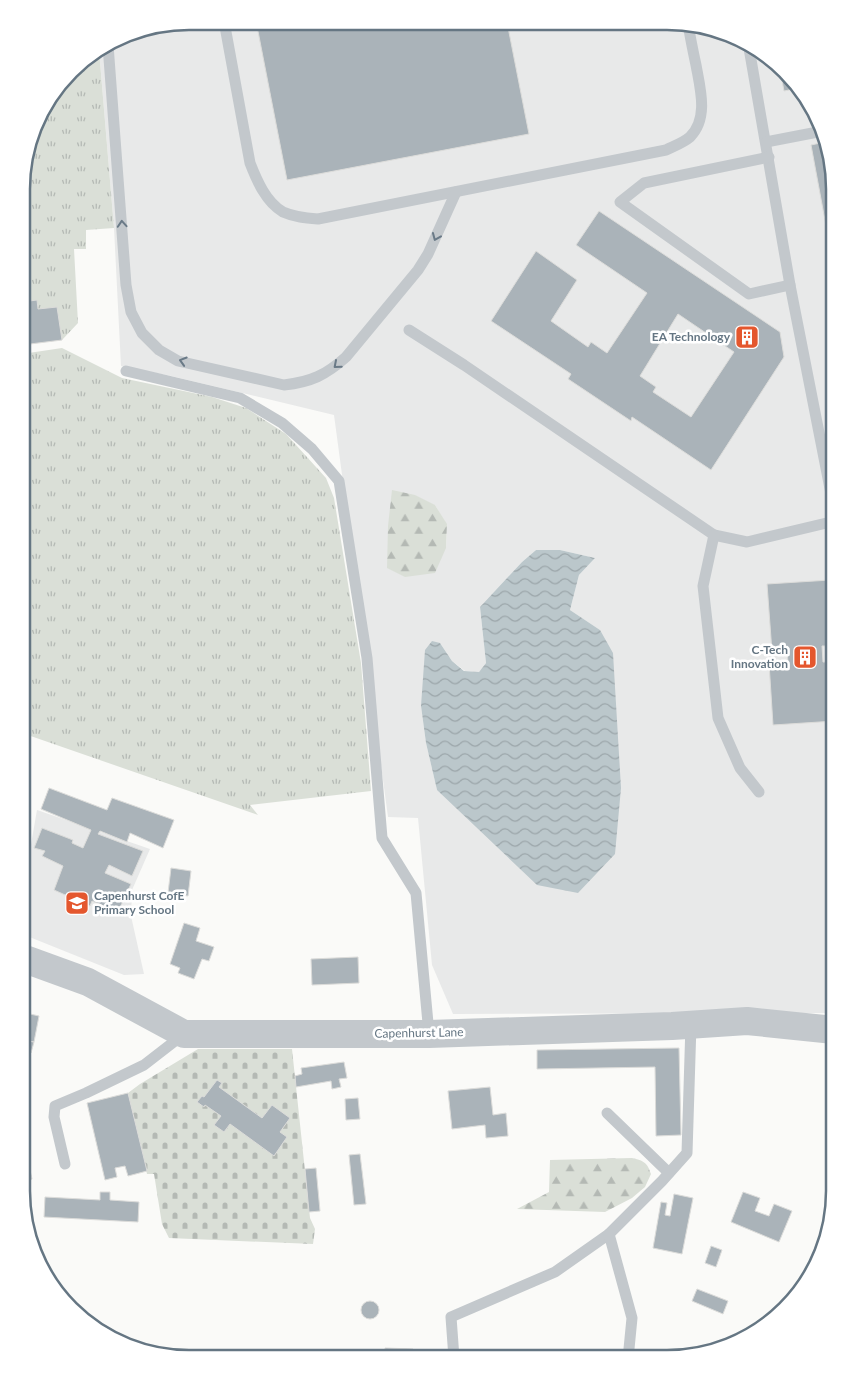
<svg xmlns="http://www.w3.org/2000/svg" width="856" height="1380" font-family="Lato,sans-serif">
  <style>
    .built { fill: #e8e9e9; fill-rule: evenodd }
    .forest { fill: url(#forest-firs) }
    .cemetery { fill: url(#cemetery-stones) }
    .park { fill: url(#park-tufts) }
    .water { fill: url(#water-waves) }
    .building { fill: #aab3b9; stroke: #dcdcda; fill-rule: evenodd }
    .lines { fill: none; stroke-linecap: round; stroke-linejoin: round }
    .service { stroke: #c3c8cc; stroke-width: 11 }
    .tertiary { stroke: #c3c8cc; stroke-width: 28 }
    .oneway { stroke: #6a7a87 }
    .labels { text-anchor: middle; stroke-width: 5; stroke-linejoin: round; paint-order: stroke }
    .poi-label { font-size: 12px; font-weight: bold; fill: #657683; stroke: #fff; text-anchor: end }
    .street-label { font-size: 12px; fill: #657683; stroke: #fff }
    .rim { fill: none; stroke: #657683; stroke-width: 2.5 }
  </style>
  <defs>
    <pattern id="forest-firs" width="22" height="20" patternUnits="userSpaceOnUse" patternTransform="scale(1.25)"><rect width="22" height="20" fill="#dadfd7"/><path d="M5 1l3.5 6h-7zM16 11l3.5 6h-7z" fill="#b4b9b4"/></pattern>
    <pattern id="cemetery-stones" width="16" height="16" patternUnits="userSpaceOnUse" patternTransform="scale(1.25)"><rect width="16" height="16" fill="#dadfd7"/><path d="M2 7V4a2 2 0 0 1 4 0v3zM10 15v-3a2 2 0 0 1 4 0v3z" fill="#b4b9b4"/></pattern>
    <pattern id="park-tufts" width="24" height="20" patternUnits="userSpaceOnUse" patternTransform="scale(1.25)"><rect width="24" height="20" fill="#dadfd7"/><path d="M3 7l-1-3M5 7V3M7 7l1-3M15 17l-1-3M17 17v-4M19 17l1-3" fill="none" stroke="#b4b9b4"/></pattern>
    <pattern id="water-waves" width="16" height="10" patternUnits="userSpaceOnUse" patternTransform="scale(1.25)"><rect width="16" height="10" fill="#bbc7cb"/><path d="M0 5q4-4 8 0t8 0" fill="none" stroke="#9ca6aa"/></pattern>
  </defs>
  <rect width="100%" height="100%" fill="#fafaf8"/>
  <g class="built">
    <path d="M189,21L689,23L769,56L822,125L835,189L834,1013L453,1014L432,965L418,818L388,817L334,415L171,376L121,366L114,228L99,50L125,34ZM435,505L447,525L446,548ZM536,550H560L595,558L579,575L570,610L600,630L437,790L426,743L421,706L440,643L452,661L465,671L479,672L486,663L480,607L522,562Z"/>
    <path d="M37,810L150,849L132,890L131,916L144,974L124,975L22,934V877L29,856Z"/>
  </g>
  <g class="forest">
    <path d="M392,490L415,495L435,505L447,524L446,548L435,573L405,577L387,568L388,526Z"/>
    <path d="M632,1158C644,1161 647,1162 651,1174L645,1187L632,1198L605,1212L517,1209L549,1192L550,1160Z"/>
  </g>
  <path class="cemetery" d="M198,1049H292L310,1218L315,1229L313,1244L169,1238L162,1224L154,1174H147L128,1093L140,1084Z"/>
  <g class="park">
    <path d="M99,50L114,228L86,230V249H74L78,323L62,340L22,345L23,168L39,115L78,63Z"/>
    <path d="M62,348L122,378L212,397L246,408L286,434L326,478L334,498L361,663L371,791L250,805L258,815L22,733V354Z"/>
  </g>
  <path class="water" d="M536,550H560L595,558L579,575L570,610L600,630L613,653L621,788L615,854L578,893L537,885L437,790L426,743L421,706L425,650L432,641L440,643L452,661L464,671L479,672L486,663L480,607L522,562Z"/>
  <g class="building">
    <path d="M256,21L507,22L529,134L287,180Z"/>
    <path d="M780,70L794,89L784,91Z"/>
    <path d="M825,142L835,189V241L829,242L811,145Z"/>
    <path d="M599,211L780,332L784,357L711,470L632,417L631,421L568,379L571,374L491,321L536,251L577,280L551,321L588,347L591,342L607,353L647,293L576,245ZM678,314L734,352L691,417L653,392L656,387L640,376Z"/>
    <path d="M37,300L38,309L57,307L62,340L22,345V302Z"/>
    <path d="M830,580L834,646H822L823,662H835V721L773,725L769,663L788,662L787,651L772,652L767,584Z"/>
    <path d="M49,788L107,810L112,798L174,820L163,848L130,833L127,842L100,831L98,834L143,851L132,876L109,865L105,873L131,884L118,912L92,901L90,906L54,890L63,866L42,856L45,851L34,848L42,828L73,840L72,843L83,848L91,830L41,809Z"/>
    <path d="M171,868L191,871L188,896L168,893Z"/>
    <path d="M184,923L200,928L196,941L214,947L209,961L202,959L194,979L178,973L180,968L170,964Z"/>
    <path d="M358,957L359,983L312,985L311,959Z"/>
    <path d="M21,1012L39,1016L34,1042L21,1040Z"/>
    <path d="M21,1040L34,1042L31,1053H29L27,1061L21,1059Z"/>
    <path d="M679,1048L681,1135L656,1136L655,1067L537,1069V1050Z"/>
    <path d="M344,1062L347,1078L339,1079L341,1087L332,1089L331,1081L296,1087L295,1076L302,1074L301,1068Z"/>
    <path d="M217,1080L222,1083L219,1087L262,1118L272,1105L290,1118L280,1132L287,1137L274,1156L230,1124L224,1132L214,1125L221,1116L205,1105L204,1107L197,1102L202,1096L204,1097Z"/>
    <path d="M490,1087L493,1115L506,1113L508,1136L486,1138L485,1125L452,1129L448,1091Z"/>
    <path d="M128,1093L147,1171L128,1176L125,1166L115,1168L117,1177L105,1180L87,1103Z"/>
    <path d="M358,1098L360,1119L346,1120L345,1099Z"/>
    <path d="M21,1130L32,1179L21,1182Z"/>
    <path d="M360,1154L366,1204L354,1205L349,1155Z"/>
    <path d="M316,1168L320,1211L309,1212L305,1169Z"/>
    <path d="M100,1192H110V1200L139,1202L138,1222L44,1217L45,1197L100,1200Z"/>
    <path d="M743,1192L760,1198L755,1211L769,1216L774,1204L792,1211L779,1242L731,1222Z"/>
    <path d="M674,1194L693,1198L682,1254L653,1248L661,1202L667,1203L665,1215L670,1216Z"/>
    <path d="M711,1246L722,1250L716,1267L705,1263Z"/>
    <path d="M697,1289L728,1301L723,1314L692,1301Z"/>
    <circle cx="370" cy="1310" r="9"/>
    <path d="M385,1348L413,1349L412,1358H385Z"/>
  </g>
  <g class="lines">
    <g class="service">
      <path d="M224,21L250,163C257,181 266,202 283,212C294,217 306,218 318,219L666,150C674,146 683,143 690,137C709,118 700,88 696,65C693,51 690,37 688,23"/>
      <path d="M108,45L126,285L131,312L142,333L159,350L178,361L284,385C311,382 326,375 346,357L418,270L428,254L456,192"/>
      <path d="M749,48L790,285L835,514"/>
      <path d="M766,142L823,131"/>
      <path d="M769,157L644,183L620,202L749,294L790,285"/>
      <path d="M409,330L464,365L714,535L747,542L835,521"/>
      <path d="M126,371L240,398L282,423L312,449L339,481L367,658L382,838L416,893L429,1034"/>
      <path d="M714,535L703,586L718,718L740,768L759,792"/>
      <path d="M607,1113L669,1173"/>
      <path d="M65,1164L54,1117L55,1106L86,1093L144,1065L184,1034"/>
      <path d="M454,1358L451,1317L555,1272L609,1234"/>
      <path d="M628,1359L632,1318L609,1234L662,1181L687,1153L691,1024"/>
    </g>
    <path class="tertiary" d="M22,958L88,982L184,1034H429L672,1026L747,1021L834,1030"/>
  </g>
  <defs><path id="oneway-chevron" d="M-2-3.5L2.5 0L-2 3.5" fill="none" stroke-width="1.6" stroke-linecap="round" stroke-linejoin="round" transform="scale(1.25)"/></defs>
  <g class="oneway">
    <use href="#oneway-chevron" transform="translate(122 224) rotate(-94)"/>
    <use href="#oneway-chevron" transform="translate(436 237) rotate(113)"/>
    <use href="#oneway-chevron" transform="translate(183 361) rotate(-163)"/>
    <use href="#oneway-chevron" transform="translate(337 365) rotate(139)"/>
  </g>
  <defs>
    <g id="building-square" transform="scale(1.25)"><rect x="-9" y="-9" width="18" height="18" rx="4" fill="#e4572e" stroke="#fff"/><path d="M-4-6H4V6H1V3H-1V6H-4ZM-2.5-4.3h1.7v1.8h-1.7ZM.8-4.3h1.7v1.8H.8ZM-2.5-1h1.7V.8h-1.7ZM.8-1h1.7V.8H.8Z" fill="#fff"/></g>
    <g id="school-square" transform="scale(1.25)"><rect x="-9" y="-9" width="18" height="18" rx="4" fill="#e4572e" stroke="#fff"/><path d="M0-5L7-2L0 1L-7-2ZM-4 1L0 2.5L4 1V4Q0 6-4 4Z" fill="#fff"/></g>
  </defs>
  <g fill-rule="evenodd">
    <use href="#building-square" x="747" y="337"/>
    <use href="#building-square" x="805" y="657"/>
    <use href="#school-square" x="77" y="903"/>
  </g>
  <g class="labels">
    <g class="poi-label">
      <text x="730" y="341">EA Technology</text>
      <text x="788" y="654">C-Tech<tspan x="788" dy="14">Innovation</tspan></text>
      <text x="94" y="900" text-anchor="start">Capenhurst CofE<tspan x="94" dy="14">Primary School</tspan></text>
    </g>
    <g class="street-label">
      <text transform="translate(419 1033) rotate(-1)" y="4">Capenhurst Lane</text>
    </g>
  </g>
  <path d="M0 0H856V1380H0ZM189 30H667A159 159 0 0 1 826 189V1191A159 159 0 0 1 667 1350H189A159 159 0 0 1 30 1191V189A159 159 0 0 1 189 30Z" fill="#fff" fill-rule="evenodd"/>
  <path class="rim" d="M189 30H667A159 159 0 0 1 826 189V1191A159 159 0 0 1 667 1350H189A159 159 0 0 1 30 1191V189A159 159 0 0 1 189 30Z"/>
</svg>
